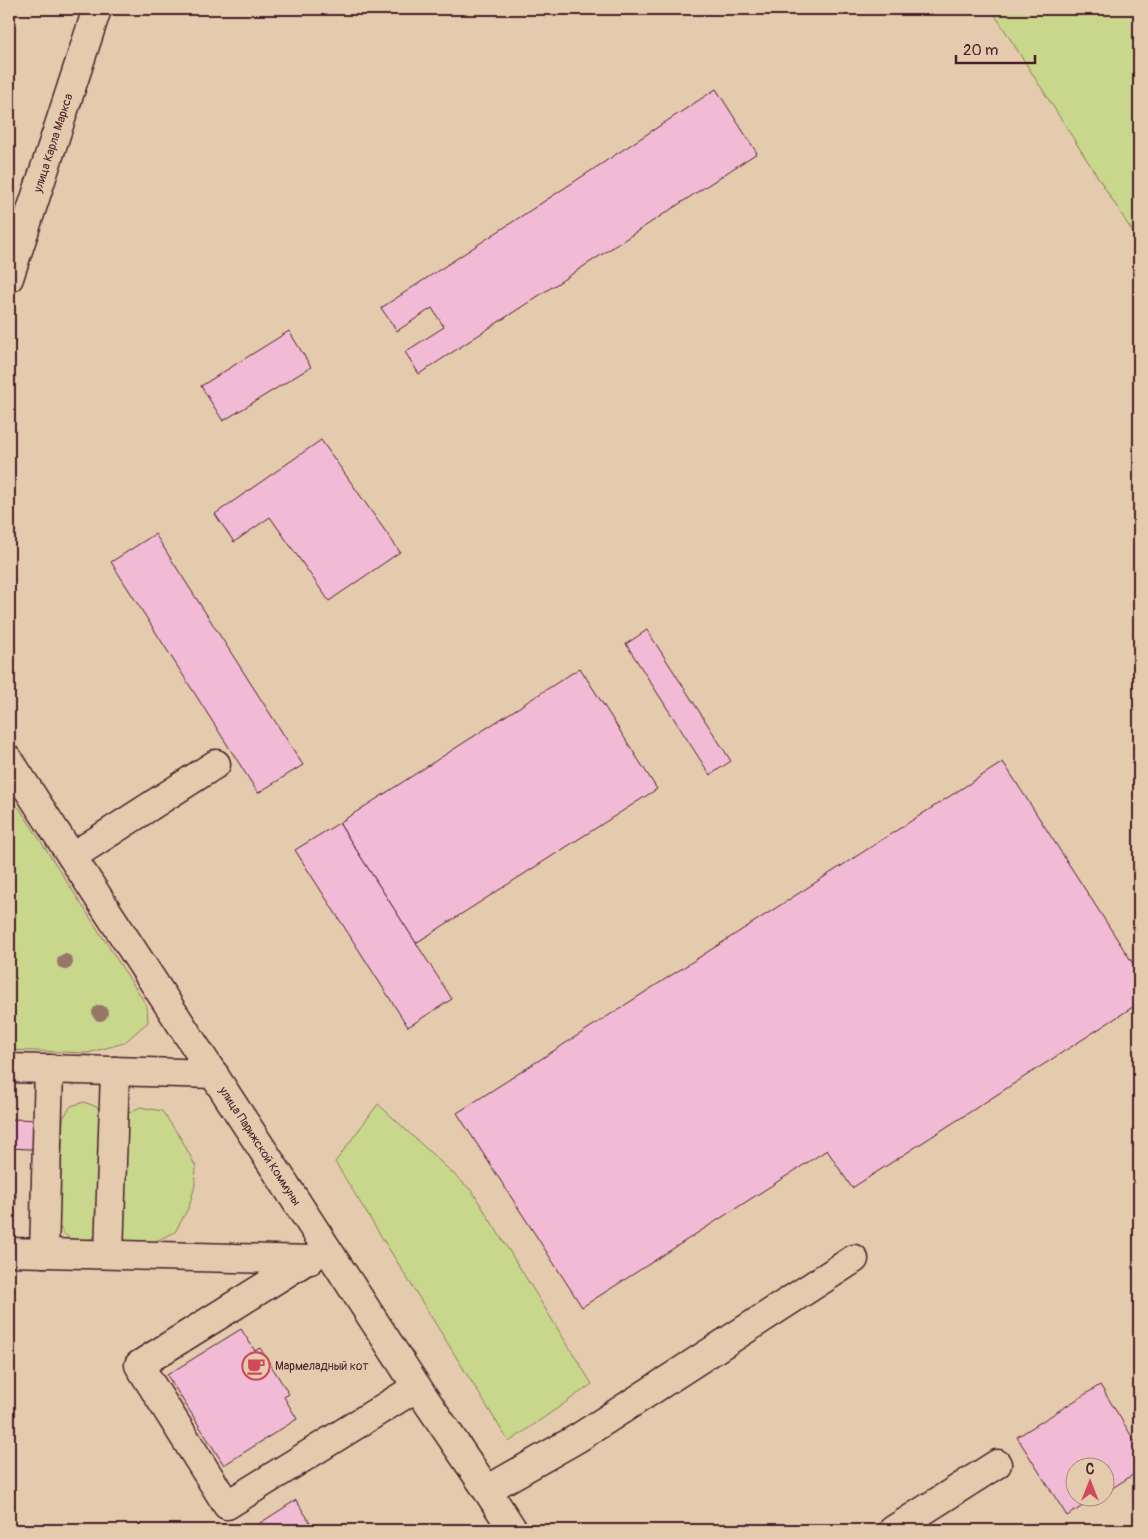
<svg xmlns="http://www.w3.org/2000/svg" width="1148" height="1539" font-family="Pangolin,sans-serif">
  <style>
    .green { fill: #c8d78c; stroke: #897b5c }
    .building { fill: #f1bbd5; stroke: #4a1f2b }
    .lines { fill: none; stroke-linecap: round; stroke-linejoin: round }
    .minor-casing { stroke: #4a1f2b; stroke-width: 31 }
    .major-casing { stroke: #4a1f2b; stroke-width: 31 }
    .minor { stroke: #e5cbad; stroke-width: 28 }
    .major { stroke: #e5cbad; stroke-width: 28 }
    .tree { fill: #97766b }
    .labels { text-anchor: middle; stroke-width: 4.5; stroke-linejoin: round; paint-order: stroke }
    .street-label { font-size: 12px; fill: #4a1f2b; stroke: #e5cbad }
    .poi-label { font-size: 12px; fill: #4a1f2b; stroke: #e5cbad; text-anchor: start }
  </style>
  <rect width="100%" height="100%" fill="#e5cbad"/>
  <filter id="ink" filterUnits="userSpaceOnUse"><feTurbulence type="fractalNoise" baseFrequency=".02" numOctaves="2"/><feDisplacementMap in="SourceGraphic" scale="10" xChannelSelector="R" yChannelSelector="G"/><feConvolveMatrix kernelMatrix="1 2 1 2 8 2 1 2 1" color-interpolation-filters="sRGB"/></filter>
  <g filter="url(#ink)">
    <g class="green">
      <path d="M1005,9H1139V242L995,15Z"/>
      <path d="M9,799L20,809L147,1006L148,1022L124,1043L88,1053L9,1050Z"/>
      <path d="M84,1102L97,1107L101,1112L98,1233C85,1247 66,1243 59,1225L63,1118L71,1106Z"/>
      <path d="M378,1104L472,1191L592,1384L509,1442L335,1162Z"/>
      <path d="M140,1107L162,1111L182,1140L196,1167L195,1185L189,1207L175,1232L152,1243L131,1245L119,1234L123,1122L127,1114Z"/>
    </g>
    <g class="building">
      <path d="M716,89L757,153L419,374L405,352L444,327L432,308L397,331L381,308Z"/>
      <path d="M289,331L311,367L223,421L201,386Z"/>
      <path d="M321,440L400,552L329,601L270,517L234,542L215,514Z"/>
      <path d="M155,534L303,765L258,793L111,562Z"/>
      <path d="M647,630L731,761L710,775L626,644Z"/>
      <path d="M580,668L657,789L416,943L339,823Z"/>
      <path d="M1003,762L1139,973V1003L852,1188L827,1150L582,1307L457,1113Z"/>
      <path d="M339,823L452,999L408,1027L295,850Z"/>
      <path d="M9,1119L51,1120L50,1150L9,1148Z"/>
      <path d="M9,1191H16L15,1228H9Z"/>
      <path d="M241,1329L255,1351L260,1348L289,1394L284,1397L297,1419L224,1465L167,1375Z"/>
      <path d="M1100,1385L1139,1448V1471L1106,1492V1466H1076V1496H1098L1067,1516L1017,1437Z"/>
      <path d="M296,1500L315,1530H249Z"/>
    </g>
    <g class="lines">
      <g class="minor-casing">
        <g id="minor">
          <path d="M73,856L216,764"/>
          <path d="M9,1068L214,1074"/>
          <path d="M9,1252L310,1260"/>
          <path d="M44,1253L49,1069"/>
          <path d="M109,1254L115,1071"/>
          <path d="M307,1260L139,1365L227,1505L417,1387"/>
          <path d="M487,1490L578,1438L854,1259"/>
          <path d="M893,1530L997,1464"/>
        </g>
      </g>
      <g class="major-casing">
        <g id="major">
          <path d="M9,278L97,9"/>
          <path d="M9,760L417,1387L487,1490L513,1530"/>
        </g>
      </g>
      <use href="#minor" class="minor"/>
      <use href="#major" class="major"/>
    </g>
    <g class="tree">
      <circle cx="65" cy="962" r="8"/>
      <circle cx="100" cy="1013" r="8"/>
    </g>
  </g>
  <defs>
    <g id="cafe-ring" transform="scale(1.4375)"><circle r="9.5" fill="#e5cbad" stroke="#d1495b" stroke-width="1.5"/><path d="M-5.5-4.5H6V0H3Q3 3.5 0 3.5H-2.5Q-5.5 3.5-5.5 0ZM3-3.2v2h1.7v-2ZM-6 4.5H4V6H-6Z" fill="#d1495b"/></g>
  </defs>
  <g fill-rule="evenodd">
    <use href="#cafe-ring" x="256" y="1366"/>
  </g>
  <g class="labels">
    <g class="street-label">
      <text transform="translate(53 143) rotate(-72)" y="4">улица Карла Маркса</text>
      <text transform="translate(260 1146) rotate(57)" y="4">улица Парижской Коммуны</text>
    </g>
    <g class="poi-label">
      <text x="275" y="1370">Мармеладный кот</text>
    </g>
  </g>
  <rect width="1148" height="1539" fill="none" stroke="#e5cbad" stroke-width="30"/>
  <rect x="15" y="15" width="1118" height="1509" fill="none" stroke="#4a1f2b" stroke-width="2" filter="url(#ink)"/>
  <g transform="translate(1090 1482)"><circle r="24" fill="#e5cbad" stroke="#a78679"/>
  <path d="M0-4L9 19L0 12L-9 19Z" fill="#d1495b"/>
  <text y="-8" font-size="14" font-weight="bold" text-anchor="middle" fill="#4a1f2b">С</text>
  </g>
  <path d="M956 55v8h79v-8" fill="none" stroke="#4a1f2b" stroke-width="2.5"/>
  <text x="963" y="55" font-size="15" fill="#4a1f2b" stroke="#e5cbad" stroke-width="4" paint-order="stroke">20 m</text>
</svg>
